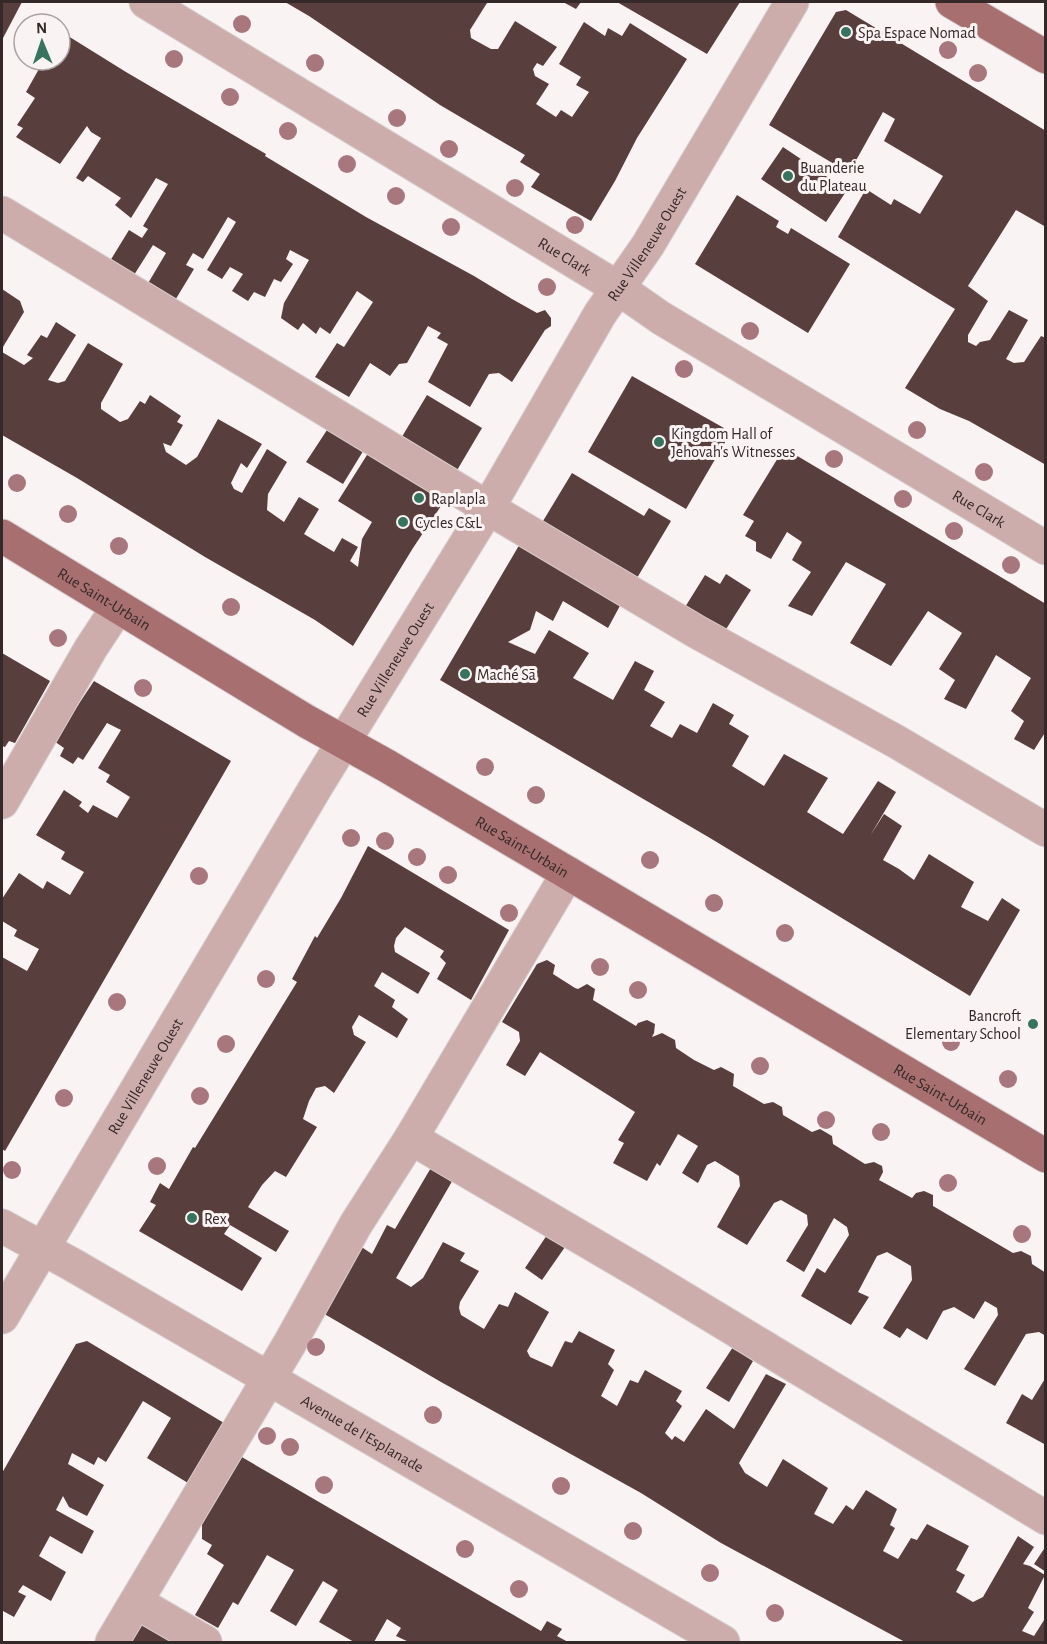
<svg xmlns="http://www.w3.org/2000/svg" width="1047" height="1644" font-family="'Alegreya Sans',sans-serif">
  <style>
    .building { fill: #583e3d }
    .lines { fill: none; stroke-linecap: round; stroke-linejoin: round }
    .minor-casing { stroke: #d6cece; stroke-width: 35 }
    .major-casing { stroke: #d6cece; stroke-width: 35 }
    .minor { stroke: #cdadac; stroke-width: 33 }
    .major { stroke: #a76f6f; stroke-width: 33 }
    .tree { fill: #a8777d }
    .poi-dot { fill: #36745f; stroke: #faf3f3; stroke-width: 2 }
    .labels { text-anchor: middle; stroke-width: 6; stroke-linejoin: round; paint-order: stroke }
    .poi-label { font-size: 16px; fill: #342828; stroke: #faf3f3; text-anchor: start }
    .street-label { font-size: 16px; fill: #342828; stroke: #faf3f3 }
  </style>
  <rect width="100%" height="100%" fill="#faf3f3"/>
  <g class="building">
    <path d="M2,2H22L2,40Z"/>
    <path d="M285,2H485L487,3L470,30L471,38L491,49H498L515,21L557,47L543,66L537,63L533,69L535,76L549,84L536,104L556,117L561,110L572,117L589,92L576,85L581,77L559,64L584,22L605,36L608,28L622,36L630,23L687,59L637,138L615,181L591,221L531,187L540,174L520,162L525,155L440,105L309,16Z"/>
    <path d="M563,2H581L576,9Z"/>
    <path d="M617,2H740L707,54Z"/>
    <path d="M846,10L1046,131V227L1016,210L968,286L988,301L968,335V342L976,346L980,342L990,340L1009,310L1028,320L1006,359L1014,363L1024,362L1041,336L1046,338V465L969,421L940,409L905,388L955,309L838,237L866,189L891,205L894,199L920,214L943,176L884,141L895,119L883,112L849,173L769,125L836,12Z"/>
    <path d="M60,31L126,72L266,154L265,156L366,217L474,276L512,299L537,313L545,310L551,318V326L545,330L512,382L499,373L489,374L470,407L428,382L448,344L437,338L441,333L428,326L407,363L399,364L390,376L370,363L349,397L315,377L337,343L344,347L373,302L357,291L330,334L320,327L316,334L303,323L298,330L281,318L284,303L309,260L290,250L286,259L293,264L281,282L274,279L265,297L254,292L248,301L232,291L243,274L230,267L222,279L207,270L236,222L228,217L203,259L193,253L186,265L194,269L174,302L147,285L166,253L153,245L134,275L110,261L129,230L142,238L148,229L143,226L168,184L156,178L131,218L115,205L121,198L88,176L83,182L76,178L101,138L91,132L87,126L60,164L16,137L23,128L17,125L35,98L26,92L44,60H60Z"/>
    <path d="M783,147L847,190L826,222L761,179Z"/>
    <path d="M737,195L779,221L776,227L788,234L791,228L850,264L808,333L695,264Z"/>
    <path d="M2,289L20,301L24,312L3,347Z"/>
    <path d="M56,322L76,335L48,380L58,383L65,381L88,343L123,364L101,403V409L120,422L128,419L140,401L145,404L150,395L181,416L177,422L183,425L171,446L163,443L166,452L186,465L197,457L218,419L262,444L247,468L241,463L231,483L234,489L242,493L267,449L287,462L268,494L267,510L284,522L299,497L319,509L304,534L334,552L342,538L358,547L350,561L358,567L362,539L372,522L338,501L372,447L447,497L413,548L353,646L315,620L205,557L77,478L2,435V352L24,365L33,358L27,355L41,335L47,338Z"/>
    <path d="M632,376L731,432L686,509L588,452Z"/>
    <path d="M427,395L482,428L456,472L400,440Z"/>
    <path d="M329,427L365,448L343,484L306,462Z"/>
    <path d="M784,448L1046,604V731L1034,750L1014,739L1024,721L1011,711L1031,678L996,655L966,709L944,699L955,680L939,669L962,633L928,611L891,666L850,643L886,584L846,562L812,616L788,606L811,572L792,560L802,542L787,532L771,559L756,551V542L745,536L754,521L743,515Z"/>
    <path d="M572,473L644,516L649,508L671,521L634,583L540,526Z"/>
    <path d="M521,542L622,602L608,628L563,601L553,621L536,611L530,630L508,642L535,654L549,630L589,653L573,678L613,700L635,661L654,671L644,690L665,702L650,726L672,738L680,724L697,733L713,703L734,715L729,724L749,736L732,766L764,786L784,754L828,778L807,812L843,834L878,781L896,792L870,836L884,814L902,826L883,860L899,869L914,880L929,854L974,882L961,907L988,921L1002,898L1020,910L970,996L710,838L440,680Z"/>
    <path d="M726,574L751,590L721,637L682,612L705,575L720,584Z"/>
    <path d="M2,653L50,681L15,743L9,741L5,747L2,746Z"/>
    <path d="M94,681L231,761L5,1151L2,1149V957L27,971L39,949L14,936L17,930L2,921V899L19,873L43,889L47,881L70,895L84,872L61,859L65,852L36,835L64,790L82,802L79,806L88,813L93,805L117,818L130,797L106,782L110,775L98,768L121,730L107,723L83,760L78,757L73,764L60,756L64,748L54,741Z"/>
    <path d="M368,846L509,930L471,1000L437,979L446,963L440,957L444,951L405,927L396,938L394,946L395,952L430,973L418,994L382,972L374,986L395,1000L392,1007L408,1019L397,1038L359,1015L352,1027L354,1035L366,1042L334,1093L325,1086L316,1088L309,1101L303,1119L317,1127L286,1177L275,1171L262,1185L248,1207L289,1231L276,1252L230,1225L224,1234L262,1258L242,1291L139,1231L156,1205L150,1202L160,1183L169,1189L193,1147L195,1148L297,982L292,979L315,936L317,938L341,898Z"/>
    <path d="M547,960L555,965L553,974L575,988L578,989L587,984L595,989L593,1000L636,1026L638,1023L647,1020L655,1024L654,1033L652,1037L662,1033L675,1040L676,1048L694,1060L714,1070L721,1067L734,1074L733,1086L764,1104L773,1102L782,1107L783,1115L812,1132L820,1129L832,1136L833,1144L865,1164L874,1162L882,1166L883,1172L879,1180L912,1198L916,1193L924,1191L933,1195V1206L1013,1253L1021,1251L1031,1256L1032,1264L1046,1273V1336L1039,1332L1026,1334L995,1386L964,1369L998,1315L997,1308L985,1301L974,1319L954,1307L943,1311L927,1340L907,1328L900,1338L883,1328L912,1280L911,1266L887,1252L877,1256L858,1292L869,1297L851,1325L801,1296L817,1268L825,1273L849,1235L847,1227L834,1218L804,1272L786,1261L808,1225L807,1215L781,1200L774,1203L747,1245L717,1227L740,1186L739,1176L715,1161L707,1165L698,1183L682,1173L698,1146L678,1134L660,1166L657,1163L647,1181L613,1163L624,1143L618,1140L635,1112L540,1052L525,1076L506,1065L520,1041L519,1032L502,1022L537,964Z"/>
    <path d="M432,1166L454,1178L396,1278L411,1287L423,1278L443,1242L465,1253L460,1261L479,1271L460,1302L459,1308L461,1315L484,1329L499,1304L508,1307L515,1292L549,1312L527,1351L530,1357L552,1367L565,1341L572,1343L579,1331L615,1350L608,1364L614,1370L601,1396L617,1406L630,1380L638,1383L645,1370L682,1391L676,1401L682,1406L665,1433L672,1440L675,1436L684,1442L706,1409L734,1429L766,1374L786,1384L739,1463L745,1473L767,1487L783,1459L828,1488L814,1514L833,1524L846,1505L853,1510L866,1490L897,1509L890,1525L895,1528L883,1551L898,1559L911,1538L917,1540L927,1524L969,1546L956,1570L965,1575L956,1592L973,1602L983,1597L1018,1536L1034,1547L1023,1564L1030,1566L1045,1575L1028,1608L1034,1612L1022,1631L1034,1636L1046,1617V1642H905L721,1543L641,1493L441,1382L321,1312L360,1246L372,1254L387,1225L395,1229Z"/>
    <path d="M547,1235L565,1247L542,1280L525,1268Z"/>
    <path d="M87,1341L224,1423L188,1483L147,1458L171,1418L143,1401L106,1462L98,1457L94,1465L72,1453L68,1464L104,1485L87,1516L69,1507L63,1496L56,1510L94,1531L82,1554L50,1536L39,1556L66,1572L51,1601L23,1585L18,1592L26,1596L14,1617L3,1611L2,1614V1473L76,1344Z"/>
    <path d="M733,1347L753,1361L729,1402L706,1388Z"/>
    <path d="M1046,1377V1445L1006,1423L1022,1394L1032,1400Z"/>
    <path d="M240,1456L541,1631L547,1621L562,1629L557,1636L568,1642H409L396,1636L401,1628L387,1619L374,1642H354L319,1622L338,1590L323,1581L296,1626L270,1611L294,1570L267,1555L238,1605L233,1602L218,1628L195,1615L224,1565L207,1554L212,1545L202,1539V1520Z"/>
    <path d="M1046,1546V1572L1034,1564Z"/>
    <path d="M141,1619L177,1642H127Z"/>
  </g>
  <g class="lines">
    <g class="minor-casing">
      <g id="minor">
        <path id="s1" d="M146,2L618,288L661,318L1046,548"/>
        <path d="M2,213L488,508L697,632L897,742L1046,830"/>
        <path d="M2,802L91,648L118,607"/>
        <path d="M411,1138L638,1271L1046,1518"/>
        <path id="s2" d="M2,1226L73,1265L723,1642"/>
        <path id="s3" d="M2,1317L317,785L488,508L600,314L648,245L792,2"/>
        <path d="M136,1602L205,1642"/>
        <path d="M112,1642L290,1343L356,1224L411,1138L568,873"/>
      </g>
    </g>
    <g class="major-casing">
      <g id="major">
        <path d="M952,2L1046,57"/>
        <path id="s4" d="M2,536L306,721L387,766L1046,1156"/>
      </g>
    </g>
    <use href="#minor" class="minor"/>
    <use href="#major" class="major"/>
  </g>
  <g class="tree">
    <circle cx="242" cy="24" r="9"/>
    <circle cx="948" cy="50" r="9"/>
    <circle cx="174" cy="59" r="9"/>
    <circle cx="315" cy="63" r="9"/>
    <circle cx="978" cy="73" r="9"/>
    <circle cx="230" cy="97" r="9"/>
    <circle cx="397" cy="118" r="9"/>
    <circle cx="288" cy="131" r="9"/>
    <circle cx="449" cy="149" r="9"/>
    <circle cx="347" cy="164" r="9"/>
    <circle cx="515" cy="188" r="9"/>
    <circle cx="396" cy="196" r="9"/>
    <circle cx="575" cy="225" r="9"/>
    <circle cx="451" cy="227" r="9"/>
    <circle cx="547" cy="287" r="9"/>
    <circle cx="750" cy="331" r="9"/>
    <circle cx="684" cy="369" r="9"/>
    <circle cx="917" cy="430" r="9"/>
    <circle cx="834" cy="459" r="9"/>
    <circle cx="984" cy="472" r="9"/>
    <circle cx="17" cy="483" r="9"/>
    <circle cx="903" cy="499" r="9"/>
    <circle cx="68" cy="514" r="9"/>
    <circle cx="954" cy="531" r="9"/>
    <circle cx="119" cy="546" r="9"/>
    <circle cx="1011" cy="565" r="9"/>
    <circle cx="231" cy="607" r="9"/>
    <circle cx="58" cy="638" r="9"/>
    <circle cx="143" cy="688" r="9"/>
    <circle cx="485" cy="767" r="9"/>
    <circle cx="536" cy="795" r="9"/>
    <circle cx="351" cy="838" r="9"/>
    <circle cx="385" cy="841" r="9"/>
    <circle cx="417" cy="857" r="9"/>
    <circle cx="650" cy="860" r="9"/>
    <circle cx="448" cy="875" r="9"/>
    <circle cx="199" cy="876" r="9"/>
    <circle cx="714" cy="903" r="9"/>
    <circle cx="509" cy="913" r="9"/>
    <circle cx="785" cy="933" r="9"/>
    <circle cx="600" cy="967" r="9"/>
    <circle cx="266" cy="979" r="9"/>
    <circle cx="638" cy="990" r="9"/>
    <circle cx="117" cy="1002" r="9"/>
    <circle cx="951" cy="1042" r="9"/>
    <circle cx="226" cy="1044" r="9"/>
    <circle cx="760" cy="1066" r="9"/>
    <circle cx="1008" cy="1079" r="9"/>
    <circle cx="200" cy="1096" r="9"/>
    <circle cx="64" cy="1098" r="9"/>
    <circle cx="826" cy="1120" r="9"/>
    <circle cx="881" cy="1132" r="9"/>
    <circle cx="157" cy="1166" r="9"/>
    <circle cx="12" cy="1170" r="9"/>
    <circle cx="948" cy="1183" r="9"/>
    <circle cx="1022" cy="1234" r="9"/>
    <circle cx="316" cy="1347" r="9"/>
    <circle cx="433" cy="1415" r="9"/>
    <circle cx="267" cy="1436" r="9"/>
    <circle cx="290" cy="1447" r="9"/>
    <circle cx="324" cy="1485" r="9"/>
    <circle cx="561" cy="1486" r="9"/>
    <circle cx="633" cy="1531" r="9"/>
    <circle cx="465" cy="1549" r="9"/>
    <circle cx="710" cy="1573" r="9"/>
    <circle cx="519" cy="1589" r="9"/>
    <circle cx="775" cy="1613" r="9"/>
  </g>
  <g class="poi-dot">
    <circle cx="846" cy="32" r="6"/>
    <circle cx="788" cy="176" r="6"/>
    <circle cx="659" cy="442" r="6"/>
    <circle cx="419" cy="498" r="6"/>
    <circle cx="403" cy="522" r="6"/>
    <circle cx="465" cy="674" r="6"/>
    <circle cx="1033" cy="1024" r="6"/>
    <circle cx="192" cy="1218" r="6"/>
  </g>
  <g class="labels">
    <g class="poi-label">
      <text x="858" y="38">Spa Espace Nomad</text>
      <text x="800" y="173">Buanderie<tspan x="800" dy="18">du Plateau</tspan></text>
      <text x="671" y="439">Kingdom Hall of<tspan x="671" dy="18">Jehovah's Witnesses</tspan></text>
      <text x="431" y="504">Raplapla</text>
      <text x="415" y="528">Cycles C&amp;L</text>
      <text x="477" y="680">Maché Sā</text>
      <text x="1021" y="1021" text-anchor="end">Bancroft<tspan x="1021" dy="18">Elementary School</tspan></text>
      <text x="204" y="1224">Rex</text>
    </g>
    <g class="street-label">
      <text dy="6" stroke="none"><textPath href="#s3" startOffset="1252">Rue Villeneuve Ouest</textPath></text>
      <text dy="6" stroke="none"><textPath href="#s1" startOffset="490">Rue Clark</textPath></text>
      <text dy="6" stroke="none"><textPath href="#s1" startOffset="975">Rue Clark</textPath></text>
      <text dy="6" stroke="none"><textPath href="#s4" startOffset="120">Rue Saint-Urbain</textPath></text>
      <text dy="6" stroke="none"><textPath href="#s3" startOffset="766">Rue Villeneuve Ouest</textPath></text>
      <text dy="6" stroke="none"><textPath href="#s4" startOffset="606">Rue Saint-Urbain</textPath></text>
      <text dy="6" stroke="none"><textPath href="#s3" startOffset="280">Rue Villeneuve Ouest</textPath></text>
      <text dy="6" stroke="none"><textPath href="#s4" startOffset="1092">Rue Saint-Urbain</textPath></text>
      <text dy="6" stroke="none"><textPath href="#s2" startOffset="416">Avenue de l'Esplanade</textPath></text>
    </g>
  </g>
  <rect width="1047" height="1644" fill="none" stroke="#342828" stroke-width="6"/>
  <g transform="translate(42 42) rotate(358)"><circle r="28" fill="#faf3f3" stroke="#aba2a2" stroke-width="1.5"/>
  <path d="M0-4.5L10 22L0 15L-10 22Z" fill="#36745f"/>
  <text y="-9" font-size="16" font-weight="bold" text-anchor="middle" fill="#342828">N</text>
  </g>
</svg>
